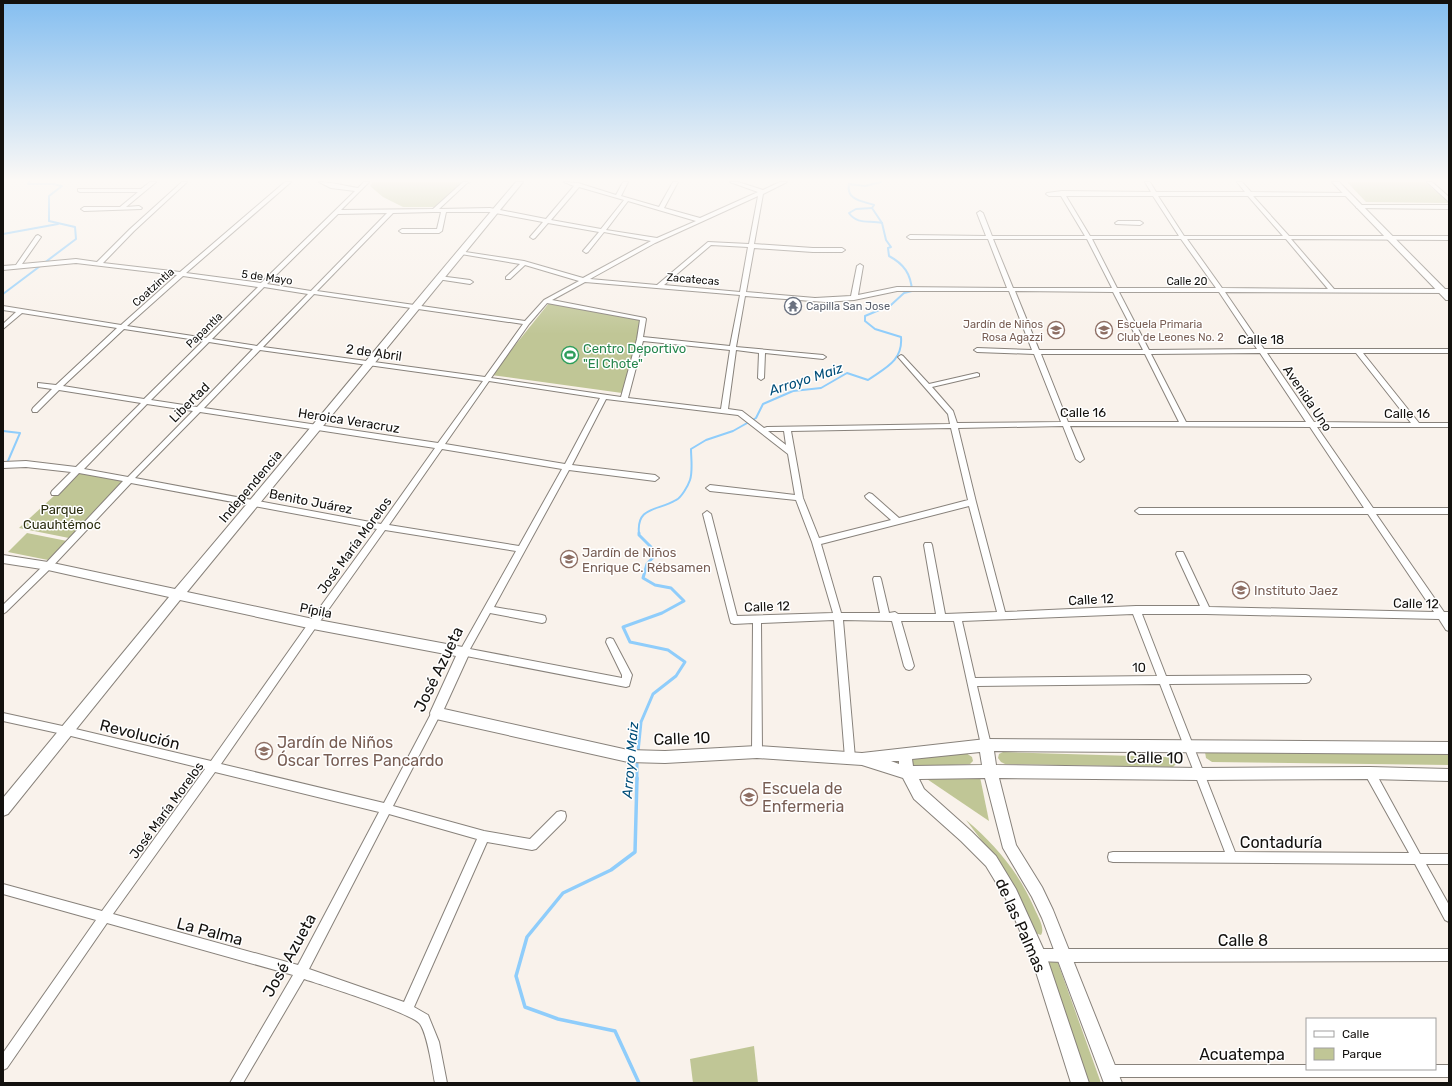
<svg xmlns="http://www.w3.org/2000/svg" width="1452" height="1086" font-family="Rubik,sans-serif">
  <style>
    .green { fill: #c0c696 }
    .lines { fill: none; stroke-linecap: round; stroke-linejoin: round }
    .stream-far2 { stroke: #8fcdfb; stroke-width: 2 }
    .stream-far1 { stroke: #8fcdfb; stroke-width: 3 }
    .stream { stroke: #8fcdfb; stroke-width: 3.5 }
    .street-casing { stroke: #88827b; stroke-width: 2 }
    .secondary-casing { stroke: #88827b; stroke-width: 2 }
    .street { fill: #fff; fill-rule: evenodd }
    .secondary { fill: #fff; fill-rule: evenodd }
    .labels { text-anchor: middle; stroke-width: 3; stroke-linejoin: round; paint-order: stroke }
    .far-street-label { font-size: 11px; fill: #13110e; stroke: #fff }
    .far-worship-label { font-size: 11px; fill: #5b616d; stroke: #fff; text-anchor: start }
    .far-education-label { font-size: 11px; fill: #785e54; stroke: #fff; text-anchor: end }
    .street-label { font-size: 13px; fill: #13110e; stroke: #fff }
    .leisure-label { font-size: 13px; fill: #27864d; stroke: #fff; text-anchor: start }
    .park-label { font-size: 13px; fill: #2b2e0f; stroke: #fff }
    .education-label { font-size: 13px; fill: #785e54; stroke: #fff; text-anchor: start }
    .water-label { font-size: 14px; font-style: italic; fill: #004e79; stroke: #fff }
    .near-street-label { font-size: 16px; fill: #13110e; stroke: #fff }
    .near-education-label { font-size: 16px; fill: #785e54; stroke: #fff; text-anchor: start }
  </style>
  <rect width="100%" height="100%" fill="#f9f2eb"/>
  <g class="green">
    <path d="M373,182H471L470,184L465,183L439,207H403L383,197L370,186Z"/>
    <path d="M1347,182H1425L1449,203L1366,202Z"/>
    <path d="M549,303L642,319L622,393L491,375Z"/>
    <path d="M79,473L125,481L69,538L19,528Z"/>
    <path d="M27,533L67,541L48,560L8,552Z"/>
    <path d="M1003,752L1168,757L1174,760L1176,764L1173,767L1005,764L1001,762L998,758L999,754Z"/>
    <path d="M1205,752H1449V765L1212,762L1206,758Z"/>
    <path d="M966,753L972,757L973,761L970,764L898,768L891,761L893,757L897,755Z"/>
    <path d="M979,772L989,821L921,775Z"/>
    <path d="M966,820C997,846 1020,874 1036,912C1039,918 1045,929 1041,935L1035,933L992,854Z"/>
    <path d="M1054,959L1058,963L1101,1083H1088L1046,960Z"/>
    <path d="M754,1046L758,1083H693L690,1059Z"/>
  </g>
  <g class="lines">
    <g class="stream-far2">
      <path d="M872,208L856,209L849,213C857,225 870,220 882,223"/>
      <path d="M3,234L58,224"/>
      <path d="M3,294L76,239L75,227L49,221V196L62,186L53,184H28L29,182"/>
      <path d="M3,431L20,433L8,461L3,465"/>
      <path d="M639,534C636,506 658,511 676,500C681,498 688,486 690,480C693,471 691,458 691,449L706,440L733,431L756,418L763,404L793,391L821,388L847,373L868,380C885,368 903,361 901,337L875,329L865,321V316L891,305L904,293L912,291C911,274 904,264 889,256L888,248L891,247L886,240L882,223L872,208L874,205C862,201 846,200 849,184L865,186L881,182"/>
    </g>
    <g class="stream-far1">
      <path d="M638,752L641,722L653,694L676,676L685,662L668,650L630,642L623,627L662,613L684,601L671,588L655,585L643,578L647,564L657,553L639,535V533"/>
      <path d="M637,779V761"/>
    </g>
    <path class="stream" d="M637,778L635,852L611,870L563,893L527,937L516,976L525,1007L558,1019L615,1031L639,1083"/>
    <g class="street-casing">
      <g id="street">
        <path d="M150,182H156L126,207L139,206L142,208L141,209L84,211L81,209L84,207H120L138,192H80L78,191V189H141Z"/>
        <path d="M182,182H187L134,231L103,263L180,272L285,182H291L186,273L261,283L355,191L331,188L319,182C331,182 345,186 358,188L364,182H369L341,210L433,209L463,182H468L439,209L490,208L546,219L574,186L564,182L578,183L616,195L623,182H628L621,196L659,207L673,182H678L664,208L700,218L758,192L730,182H738L763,190L780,182H787L763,194L754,244L813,248H842L845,250L842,252H813L754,248L746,292L815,298L851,296L857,266L860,264L863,266L858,295L897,287L1007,288L988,239H910L907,237L910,235L986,236L977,213L980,211L983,213L992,236H1085L1061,196H1049L1046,194L1047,193L1062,191L1151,192L1145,182H1150L1156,192H1245L1237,182H1242L1251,192L1348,193L1349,194L1346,196H1253L1289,236H1449V240L1291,239L1334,289H1449V293L1225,292L1264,349H1449V353H1363L1419,423H1449V427H1317L1373,508H1449V514H1376L1444,612H1449V631L1446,630L1439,619L1206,614H1142L1166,676L1306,675L1309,676L1311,679L1309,682L1306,683L1169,684L1235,852L1409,853L1366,776L1365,773L1366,770L1370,768L1374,770L1420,854H1449V864H1426L1449,905V922L1445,920L1415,864L1113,862L1109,861L1108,857L1109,853L1113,852H1225L1160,684L977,686L991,745L989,748L986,749L983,748L981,745L954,621H901L914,666L912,669L909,670L906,669L904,666L892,621L843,620L855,758L853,761L850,763L847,761L845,758L834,620L761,623L762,752L760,755L757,757L754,755L752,752L753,623L734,624L731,623L730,620L703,514L707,511L711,514L737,616L833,613L812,542L796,500L710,491L706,488L710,485L795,495L788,454L738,415L606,399L572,465L655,475L659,478L655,481L569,470L494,607L542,615L545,616L546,619L545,622L542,623L490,613L470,649L622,678V675L606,642L607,639L610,638L613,639L632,675L629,686L626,687L461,655L460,652L461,649L516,551L385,530L316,627L221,764L384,803L433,710L436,709L439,710L441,713L393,806L484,831L530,839L557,812L561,811L565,812L566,816L565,820L536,849L532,850L487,842L414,1007L428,1015L439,1042L447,1083H435C432,1068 428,1036 420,1024C412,1013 322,985 304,979L243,1083H230L293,975L107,923L7,1068L3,1070V1053L96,920L3,894V884L102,911L205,769L67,735L3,721V713L67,727L211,761L310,621L377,529L131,483L51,568L6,612L3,614V605L45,564L123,481L79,473L58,495H52L51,493L52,491L71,472L26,467L3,468V462L26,461L76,467L141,403L59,390L37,412H33L32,410L33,408L52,389L38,387V383L56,385L117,328L22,313L3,329V324L16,312L3,310V306L121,325L177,275L76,263L3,270V266L16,265L36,236L38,235L41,237L22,264L76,259L97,262L130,229ZM579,187L624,200L601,229L551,220ZM758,196L749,244L708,242L657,285L590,279L655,243ZM1066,196H1153L1179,236H1090ZM1158,196H1248L1283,236H1184ZM628,201L696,221L657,238L606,230ZM433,212H441L437,229H402L399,231L402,233H439L442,231L446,212H490L543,222L530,237L533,239L535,238L548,223L599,232L583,251L586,253L588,252L604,232L651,241L583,278L524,261L459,251L458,252L461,254L520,264L506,277V279H510L525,265L579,281L544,300L525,321L317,291L393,213ZM387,213L311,291L267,284L338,214ZM993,239H1087L1112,288H1013ZM1092,239H1181L1216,288H1117ZM1187,239H1286L1328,289L1222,288ZM711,245L748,247L740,292L664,285ZM183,276L258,287L206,338L127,326ZM585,282L740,295L730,346L643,337L646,319L645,318L552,300ZM264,287L308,294L257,346L212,339ZM897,291H1009L1032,350L977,348L974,350L977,352L1034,354L1061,422L957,423L953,411L932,387L979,376V374L977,373L929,384L903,356L901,355L898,357L899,358L948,414L950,424L767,427L764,428L742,411L728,409L736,350L759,353L758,378L761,380L764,378L765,353L823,359L826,357L823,355L736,347L745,296L825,302L854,300ZM1015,291L1113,292L1143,350H1039ZM1119,292H1219L1257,349L1149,350ZM314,294L523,324L485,377L263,347ZM547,303L640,320L637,339L621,397L491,378L529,324ZM124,329L203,341L144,399L63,386ZM643,341L730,350L721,409L628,398ZM209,342L253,349L197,407L151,400ZM260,350L483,381L438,443L204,408ZM1260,353L1306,422H1186L1151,354ZM1267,353H1356L1411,423L1314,422ZM1041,354H1145L1179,422H1068ZM489,381L600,398L565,464L445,444ZM147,404L193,411L128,477L84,469ZM200,412L435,448L381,524L135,478ZM1063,426L1076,459L1080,462L1084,459L1070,426L1310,427L1364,508H1139L1135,511L1139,514H1368L1434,612L1209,607L1184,554L1183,552H1177L1176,554L1200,606H1136L1005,612L976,502L958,428ZM951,428L968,500L899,518L872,494L869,493L865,496L866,498L891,520L819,538L803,498L791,431ZM768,431H784L786,445ZM442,449L562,469L519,546L389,525ZM969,506L997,612L945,614L932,545L931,543H925L924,545L936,614H898L895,612L889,613L881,579L880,577H874L873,579L880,613H841L821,544ZM1133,614L1157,676L975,678L962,621ZM215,772L379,812L298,965L113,914ZM389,814L477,839L404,1002L309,969Z"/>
        <path d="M1427,182H1432L1449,197V202Z"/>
        <path d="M1359,205H1449V209L1357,208L1356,207Z"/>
        <path d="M1118,221H1140L1143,223L1140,225L1116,224L1115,223Z"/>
        <path d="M439,276L470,280L473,282L470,284L437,279L436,278Z"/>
        <path d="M1038,949H1449V961L1063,962L1038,961L1034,959L1032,955L1034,951Z"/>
        <path d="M1108,1065H1307V1069H1435V1065H1449V1077H1108L1104,1075L1102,1071L1104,1067Z"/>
      </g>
    </g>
    <g class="secondary-casing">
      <g id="secondary">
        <path d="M516,182H523L187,592L313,619L468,648L470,652L444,709L628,750L665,751L757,746L862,753L986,739L1449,742V754L994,751L996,765L1199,768L1370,767L1449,769V781L1370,779L1199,780L999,778L1016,845L1042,887L1053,910L1122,1083H1104L1042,918L1032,897L1003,848L985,778L919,779L924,789L971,831L996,856L1016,889L1046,955L1089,1083H1071L1031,956L1006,899L986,866L961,841L914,799L903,778L862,765L757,758L665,763L628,762L436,719L431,717L430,713L456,656L313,629L180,600L8,814L3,816V798L169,597L48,570L3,563V555L48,562L175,589C290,454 401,317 516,182ZM980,752L982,765L913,766L912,759ZM891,761H899V764Z"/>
        <path d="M1332,182H1339L1449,293V300H1446Z"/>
      </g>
    </g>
    <use href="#street" class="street"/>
    <use href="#secondary" class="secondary"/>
  </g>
  <linearGradient id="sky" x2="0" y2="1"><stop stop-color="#84bef0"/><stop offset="0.54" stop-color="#fcf9f6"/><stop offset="1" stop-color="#fcf9f6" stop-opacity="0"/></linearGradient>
  <rect width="1452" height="334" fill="url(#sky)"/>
  <defs>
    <g id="temple-ring" transform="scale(0.9)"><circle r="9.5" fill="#fff" stroke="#6b7280" stroke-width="1.5"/><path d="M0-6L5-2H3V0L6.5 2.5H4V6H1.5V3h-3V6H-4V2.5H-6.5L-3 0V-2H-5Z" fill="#6b7280"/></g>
    <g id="school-ring" transform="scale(0.9)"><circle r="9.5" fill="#fff" stroke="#8d6e63" stroke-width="1.5"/><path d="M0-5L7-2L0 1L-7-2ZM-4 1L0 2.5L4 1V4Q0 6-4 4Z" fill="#8d6e63"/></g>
    <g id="stadium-ring" transform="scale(0.9)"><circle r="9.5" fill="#fff" stroke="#2e9e5b" stroke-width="1.5"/><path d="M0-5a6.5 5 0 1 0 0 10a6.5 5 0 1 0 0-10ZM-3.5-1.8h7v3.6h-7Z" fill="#2e9e5b"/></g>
    <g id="university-ring" transform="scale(0.9)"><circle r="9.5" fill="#fff" stroke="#8d6e63" stroke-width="1.5"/><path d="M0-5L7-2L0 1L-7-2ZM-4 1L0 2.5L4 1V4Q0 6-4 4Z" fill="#8d6e63"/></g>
  </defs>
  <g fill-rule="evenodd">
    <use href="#temple-ring" x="793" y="306"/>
    <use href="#school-ring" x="1056" y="330"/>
    <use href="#school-ring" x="1104" y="330"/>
    <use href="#stadium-ring" x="570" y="355"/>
    <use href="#school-ring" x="569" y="559"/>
    <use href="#school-ring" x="1241" y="590"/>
    <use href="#school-ring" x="264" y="751"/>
    <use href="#university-ring" x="749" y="797"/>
  </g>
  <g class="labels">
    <g class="far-street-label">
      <text transform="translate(267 277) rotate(8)" y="4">5 de Mayo</text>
      <text transform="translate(693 279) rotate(5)" y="4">Zacatecas</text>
      <text x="1187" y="285">Calle 20</text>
      <text transform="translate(153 287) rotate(-42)" y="4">Coatzintla</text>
      <text transform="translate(204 330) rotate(-44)" y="4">Papantla</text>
    </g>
    <g class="far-worship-label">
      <text x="806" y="310">Capilla San Jose</text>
    </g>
    <g class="far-education-label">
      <text x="1043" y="328">Jardín de Niños<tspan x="1043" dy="13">Rosa Agazzi</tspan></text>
      <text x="1117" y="328" text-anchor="start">Escuela Primaria<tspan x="1117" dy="13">Club de Leones No. 2</tspan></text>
    </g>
    <g class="street-label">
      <text x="1261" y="344">Calle 18</text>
      <text transform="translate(374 352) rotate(8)" y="5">2 de Abril</text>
      <text transform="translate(1308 398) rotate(56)" y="5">Avenida Uno</text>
      <text transform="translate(189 402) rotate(-45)" y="5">Libertad</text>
      <text x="1083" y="417">Calle 16</text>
      <text x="1407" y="418">Calle 16</text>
      <text transform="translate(349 420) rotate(9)" y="5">Heroica Veracruz</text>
      <text transform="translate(250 486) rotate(-50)" y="5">Independencia</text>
      <text transform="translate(311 501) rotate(11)" y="5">Benito Juárez</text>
      <text transform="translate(354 545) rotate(-54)" y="5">José María Morelos</text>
      <text transform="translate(1091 599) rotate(-3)" y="5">Calle 12</text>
      <text transform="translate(1416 603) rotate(1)" y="5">Calle 12</text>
      <text transform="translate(767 606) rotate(-2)" y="5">Calle 12</text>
      <text transform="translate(316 610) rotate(11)" y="5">Pípila</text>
      <text transform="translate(1139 667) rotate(-1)" y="5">10</text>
      <text transform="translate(166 810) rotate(-54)" y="5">José María Morelos</text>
    </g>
    <g class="leisure-label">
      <text x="583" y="353">Centro Deportivo<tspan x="583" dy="15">"El Chote"</tspan></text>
    </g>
    <g class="park-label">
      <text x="62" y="514">Parque<tspan x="62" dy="15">Cuauhtémoc</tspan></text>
    </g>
    <g class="education-label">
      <text x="582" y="557">Jardín de Niños<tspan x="582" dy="15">Enrique C. Rébsamen</tspan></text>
      <text x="1254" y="595">Instituto Jaez</text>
    </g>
    <g class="water-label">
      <text transform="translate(806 379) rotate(-18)" y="5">Arroyo Maiz</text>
      <text transform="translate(630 760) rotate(-85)" y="5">Arroyo Maiz</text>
    </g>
    <g class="near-street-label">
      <text transform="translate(438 669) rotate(-64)" y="6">José Azueta</text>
      <text transform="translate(140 734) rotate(14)" y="6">Revolución</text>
      <text transform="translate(682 738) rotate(-2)" y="6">Calle 10</text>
      <text transform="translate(1155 757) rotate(1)" y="6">Calle 10</text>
      <text x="1281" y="848">Contaduría</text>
      <text transform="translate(1021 925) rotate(66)" y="6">de las Palmas</text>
      <text transform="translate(210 931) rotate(15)" y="6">La Palma</text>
      <text x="1243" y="946">Calle 8</text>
      <text transform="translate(289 955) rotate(-61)" y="6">José Azueta</text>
      <text x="1242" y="1060">Acuatempa</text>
    </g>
    <g class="near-education-label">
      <text x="277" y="748">Jardín de Niños<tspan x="277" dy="18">Óscar Torres Pancardo</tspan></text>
      <text x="762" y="794">Escuela de<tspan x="762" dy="18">Enfermeria</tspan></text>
    </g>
  </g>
  <rect width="1452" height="1086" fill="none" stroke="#13110e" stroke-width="8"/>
  <rect x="1306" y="1018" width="130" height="52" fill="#ffffff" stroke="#a1a09f"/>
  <rect x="1314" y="1031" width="20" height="6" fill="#ffffff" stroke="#a1a09f"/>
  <text x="1342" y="1038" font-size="12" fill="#13110e">Calle</text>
  <rect x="1314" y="1048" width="20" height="12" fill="#c0c696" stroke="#a1a09f"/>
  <text x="1342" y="1058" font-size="12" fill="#13110e">Parque</text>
</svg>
